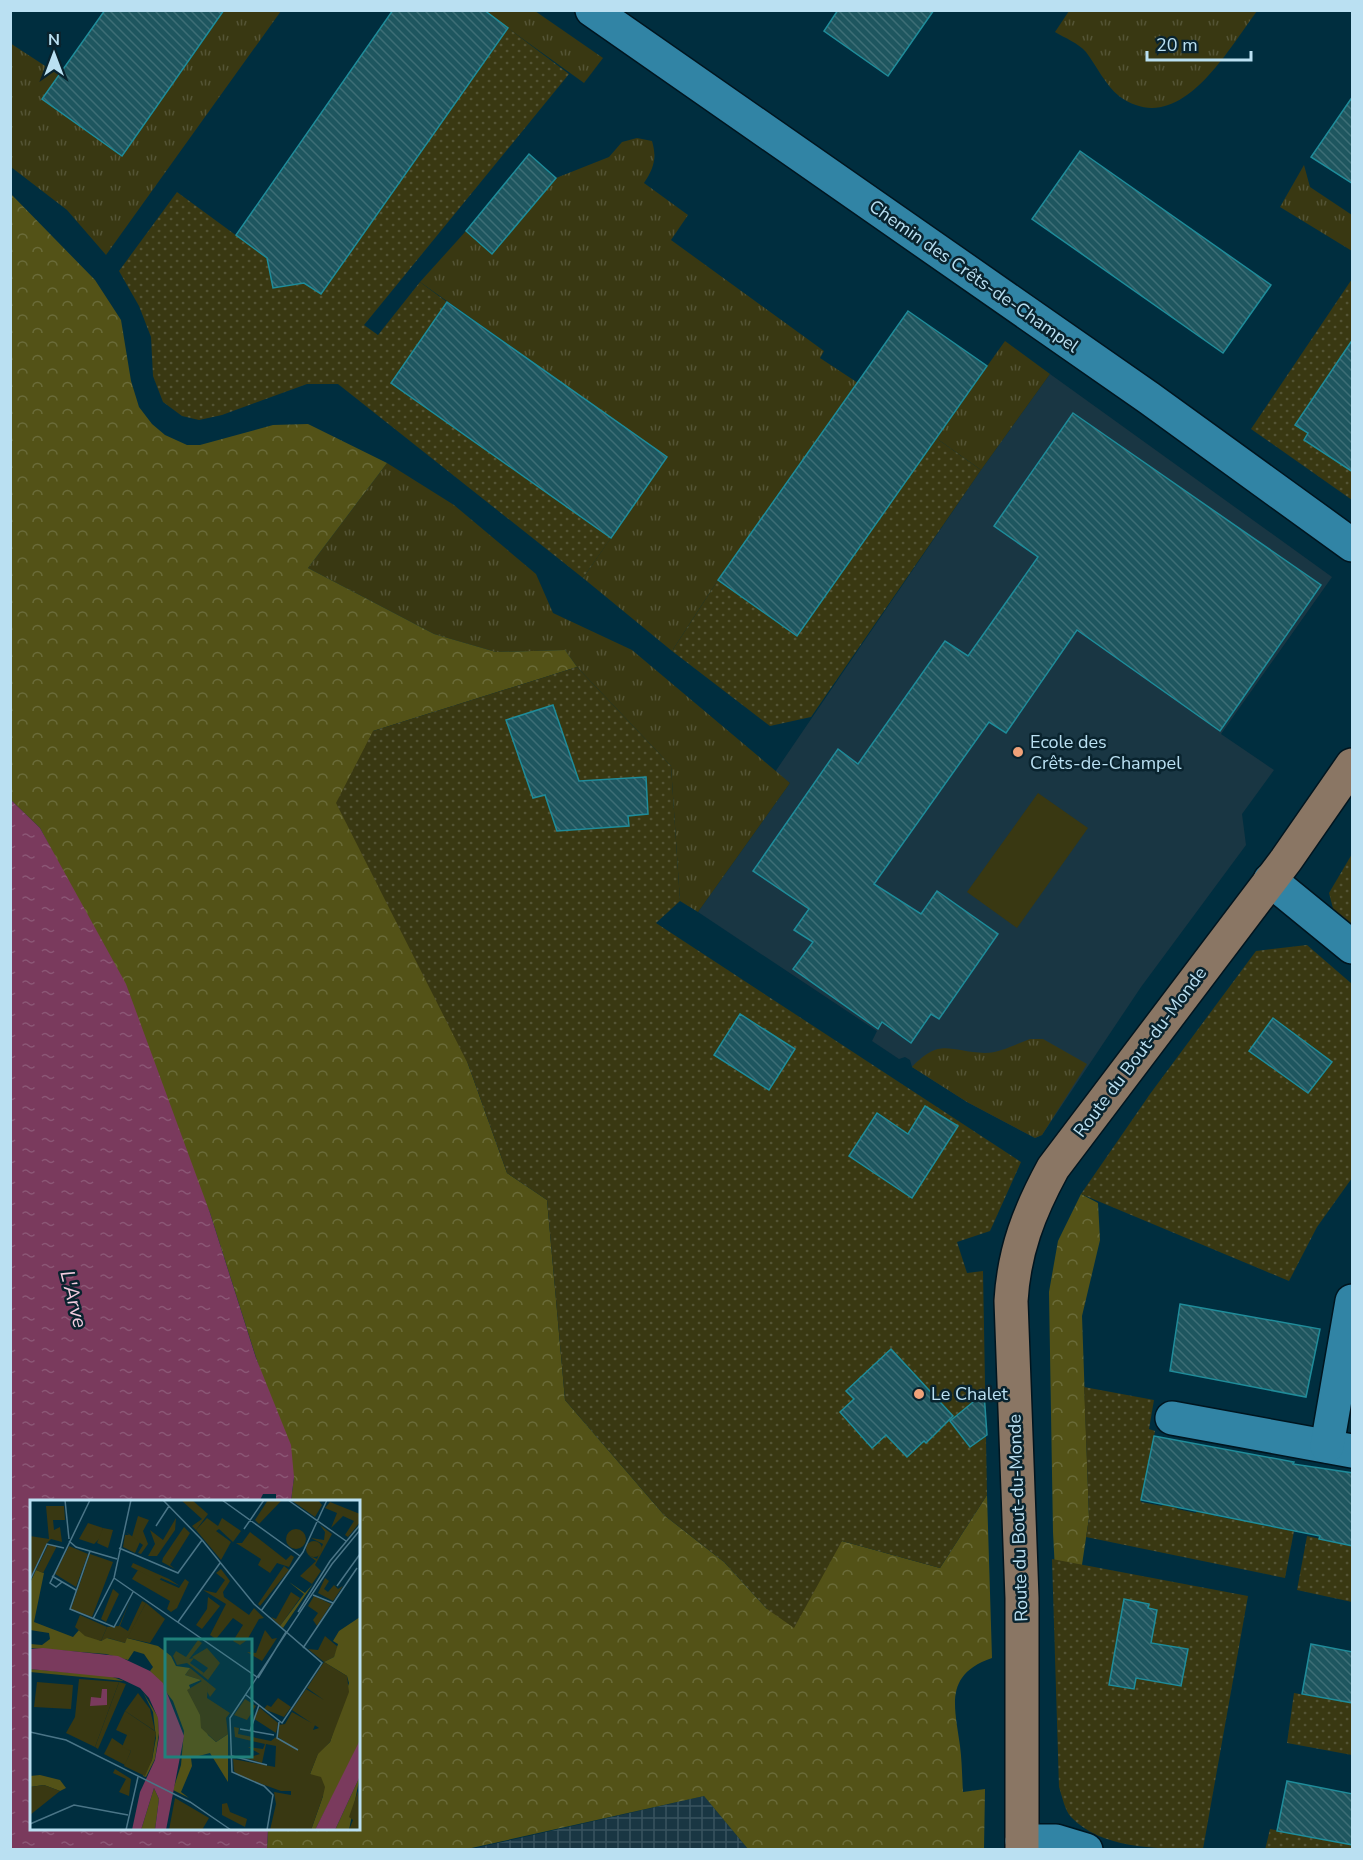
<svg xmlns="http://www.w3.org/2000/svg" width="1363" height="1860" font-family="'Nunito Sans',sans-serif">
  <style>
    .built { fill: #193643 }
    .industrial { fill: url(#industrial-grid) }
    .grass { fill: url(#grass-tufts) }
    .forest { fill: url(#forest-crowns) }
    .garden { fill: url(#garden-dots) }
    .pitch { fill: #393812 }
    .water { fill: url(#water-ripples) }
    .building { fill: url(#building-back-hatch); stroke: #1f8c9a; stroke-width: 1.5 }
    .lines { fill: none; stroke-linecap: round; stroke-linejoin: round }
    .minor-casing { stroke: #00151f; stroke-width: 36 }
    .major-casing { stroke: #00151f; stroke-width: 36 }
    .minor { stroke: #3184a5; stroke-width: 33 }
    .major { stroke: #8a7664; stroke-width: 33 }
    .poi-dot { fill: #f0a279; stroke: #09232e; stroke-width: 2 }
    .labels { text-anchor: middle; stroke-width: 5; stroke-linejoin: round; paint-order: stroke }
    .street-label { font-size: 18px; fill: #bae0f2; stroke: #09232e }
    .poi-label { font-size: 18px; fill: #bae0f2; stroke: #09232e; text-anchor: start }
    .water-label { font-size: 20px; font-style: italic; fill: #f4ccdf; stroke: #09232e }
    .inset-road { fill: none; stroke: #4a7587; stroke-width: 1.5 }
    .view { fill: #20817b; fill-opacity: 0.15; stroke: #20817b; stroke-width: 3 }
    .inset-edge { fill: none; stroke: #bae0f2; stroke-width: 3 }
  </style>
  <defs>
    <pattern id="industrial-grid" width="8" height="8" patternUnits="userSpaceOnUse" patternTransform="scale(1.5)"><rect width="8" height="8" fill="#193643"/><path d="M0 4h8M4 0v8" fill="none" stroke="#38535f"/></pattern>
    <pattern id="grass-tufts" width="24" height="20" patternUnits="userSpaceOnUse" patternTransform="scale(1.5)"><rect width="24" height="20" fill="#393812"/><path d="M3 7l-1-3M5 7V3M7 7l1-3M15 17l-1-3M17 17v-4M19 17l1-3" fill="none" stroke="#545435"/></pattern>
    <pattern id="forest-crowns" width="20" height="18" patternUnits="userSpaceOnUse" patternTransform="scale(1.5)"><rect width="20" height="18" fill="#535217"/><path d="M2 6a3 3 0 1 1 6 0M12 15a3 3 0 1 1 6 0" fill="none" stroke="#6a6b39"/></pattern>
    <pattern id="garden-dots" width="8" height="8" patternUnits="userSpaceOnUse" patternTransform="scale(1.5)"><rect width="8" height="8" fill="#393812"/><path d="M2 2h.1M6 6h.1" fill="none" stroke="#545435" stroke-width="1.8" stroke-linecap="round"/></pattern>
    <pattern id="water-ripples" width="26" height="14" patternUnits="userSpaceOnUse" patternTransform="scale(1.5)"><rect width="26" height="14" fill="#7a3a5d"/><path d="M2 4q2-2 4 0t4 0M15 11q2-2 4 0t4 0" fill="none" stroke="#8b5675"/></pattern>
    <pattern id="building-back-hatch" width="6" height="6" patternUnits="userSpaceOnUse" patternTransform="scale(1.5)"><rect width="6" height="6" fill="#1e565f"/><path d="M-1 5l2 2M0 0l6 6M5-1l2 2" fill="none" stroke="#3d6e76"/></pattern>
  </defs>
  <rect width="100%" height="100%" fill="#002e3f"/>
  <path class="built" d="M1050,374L1332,577L1221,734L1274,770L1242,814L1246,845L1141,987L1042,1135L1035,1138L967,1102L912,1067L910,1060L905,1057L899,1059L872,1041L877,1031L698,912L790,783L775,772L981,470Z"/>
  <path class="industrial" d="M704,1796L748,1849L467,1850Z"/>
  <g class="grass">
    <path d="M224,11H281L106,255L67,210L11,167L10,43L59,75L42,99L122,156Z"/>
    <path d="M484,11H535L603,58L584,83Z"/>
    <path d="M1069,11V10L1257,11C1227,51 1179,140 1119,96C1106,86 1096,65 1086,52C1078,43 1065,38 1055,32Z"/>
    <path d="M637,138L652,141C657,158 654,168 644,183L688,215L671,240L824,351L820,358L858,383L718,580L672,651L583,578L667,457L420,282L466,231L492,254L556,178L609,157L622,142Z"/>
    <path d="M1304,165L1310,187L1352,215V251L1280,207Z"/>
    <path d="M1005,341L1050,374L981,470L936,438Z"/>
    <path d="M387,463L454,505L536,574L553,613L632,650L790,783L698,912L680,901L671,766L577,667L565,650L496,652L434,634L308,568Z"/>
    <path d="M1030,1039H1043L1087,1064L1042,1135L1035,1138L967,1102L912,1067C941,1037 949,1052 985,1053C1000,1053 1016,1044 1030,1039Z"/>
  </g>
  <g class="forest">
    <path d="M10,193L95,280L121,320L131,381L139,407L152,424L165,435L187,445H200L273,425L308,424L387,463L308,568L434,634L496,652L565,650L577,667L373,731L468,1064L507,1173L547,1200L565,1400L664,1515L724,1562L767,1609L842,1541L940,1568L987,1495L992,1658C943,1675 955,1707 960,1746C962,1761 962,1777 963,1792L985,1789L984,1849H748L704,1796L467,1849H267L268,1829L358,1828V1502L291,1501L294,1477L210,1213L74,893L40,828L11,800Z"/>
    <path d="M1081,1194L1098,1203L1100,1240L1082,1316L1089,1518L1074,1618L1058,1629L1053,1532L1049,1292L1058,1241Z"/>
  </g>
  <g class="garden">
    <path d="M508,28L569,74L364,325L378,335L420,282L447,302L391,383L611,538L583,578L338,384H307L222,415L199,420L182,416L163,402L153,376L151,337L139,306L119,271L177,192L267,258L273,288L304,283L321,294Z"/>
    <path d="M1352,279V500L1251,429Z"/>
    <path d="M936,438L981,470L811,717L770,726L672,651L718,580L797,636Z"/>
    <path d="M577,667L671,766L680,901L656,923L1021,1162L990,1231L957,1242L967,1273L983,1271L987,1495L940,1568L842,1541L794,1628L767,1609L724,1562L664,1515L565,1400L547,1200L507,1173L468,1064L336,803L373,731Z"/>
    <path d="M1352,854V931L1335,916L1329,893Z"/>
    <path d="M1307,945L1352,984V1178L1317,1227L1289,1281L1081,1194L1150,1094L1256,951Z"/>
    <path d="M1084,1387L1154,1400L1149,1429L1155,1431L1141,1502L1162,1506L1163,1500L1178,1503L1177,1509L1196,1513L1197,1506L1213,1509L1212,1515L1230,1519L1232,1513L1262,1518L1261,1525L1294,1531L1285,1578L1086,1537L1089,1518Z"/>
    <path d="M1352,1535V1602L1297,1590L1307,1536L1345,1544Z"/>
    <path d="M1052,1559L1248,1596L1203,1849C1162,1849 1102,1850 1071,1817C1065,1811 1062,1796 1059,1787Z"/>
    <path d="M1330,1691L1351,1697L1352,1755L1287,1743L1294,1693L1328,1699Z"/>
    <path d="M1270,1829L1351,1845L1352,1840V1849L1265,1850Z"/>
  </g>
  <path class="pitch" d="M1038,793L1088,828L1017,928L967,892Z"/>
  <path class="water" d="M11,800L40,828L126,984L210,1213L256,1358L291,1445L294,1477L291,1501H276V1494H263L259,1502H32V1828L268,1829L267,1849H11Z"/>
  <g class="building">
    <path d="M105,10H224L122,156L42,99Z"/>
    <path d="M393,10H484L508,28L321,294L304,283L273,288L267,258L236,235Z"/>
    <path d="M838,10H934L888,76L824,31Z"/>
    <path d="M1353,96V184L1311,157Z"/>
    <path d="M1080,151L1271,285L1223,353L1032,219Z"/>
    <path d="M529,154L556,178L492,254L466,231Z"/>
    <path d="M447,302L667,457L611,538L391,383Z"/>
    <path d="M908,311L987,366L797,636L718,580Z"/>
    <path d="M1353,339V472L1304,440L1308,433L1295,425Z"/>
    <path d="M1073,413L1321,585L1220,731L1077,630L1006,733L989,722L874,884L921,914L937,891L998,934L939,1019L931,1014L911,1043L882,1022L878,1029L793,969L813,942L794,930L809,909L753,871L838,749L858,764L945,641L968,656L1007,601L1038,557L994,526Z"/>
    <path d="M553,705L579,781L646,777L648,814L628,816L629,826L557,831L545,795L533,798L506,720Z"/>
    <path d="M740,1014L795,1049L769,1090L714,1055Z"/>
    <path d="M1273,1018L1332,1062L1308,1093L1249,1051Z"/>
    <path d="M925,1106L958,1126L912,1198L849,1156L877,1113L908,1134Z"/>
    <path d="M1180,1304L1320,1329L1306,1397L1170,1371Z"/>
    <path d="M891,1349L953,1416L926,1443L924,1441L907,1457L886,1435L872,1448L840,1412L854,1399L846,1391Z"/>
    <path d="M984,1393L987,1435L970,1447L950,1421Z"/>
    <path d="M1154,1436L1294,1462L1293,1464L1353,1473V1546L1319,1539L1320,1536L1141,1500Z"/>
    <path d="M1124,1599L1149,1604L1148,1608L1157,1610L1151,1643L1188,1649L1181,1686L1136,1678L1134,1689L1109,1685Z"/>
    <path d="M1311,1644L1353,1652V1703L1302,1694Z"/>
    <path d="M1287,1781L1353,1794V1845L1277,1831Z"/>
  </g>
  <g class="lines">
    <g class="minor-casing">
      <g id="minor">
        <path d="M592,10L1149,398L1352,545"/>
        <path d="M1270,880L1352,947"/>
        <path d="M1172,1418L1352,1451"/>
        <path d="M1327,1446L1352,1301"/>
        <path d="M1022,1841H1056L1086,1850"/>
      </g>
    </g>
    <g class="major-casing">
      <path id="major" d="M1022,1850V1598L1011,1301C1014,1251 1029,1212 1053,1168L1286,860L1352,765"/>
    </g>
    <use href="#minor" class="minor"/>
    <use href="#major" class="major"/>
  </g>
  <g class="poi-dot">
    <circle cx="1018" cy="752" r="6"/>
    <circle cx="919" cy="1394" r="6"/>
  </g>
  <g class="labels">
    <g class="street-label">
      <text transform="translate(974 276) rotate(35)" y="6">Chemin des Crêts-de-Champel</text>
      <text transform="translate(1140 1052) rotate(-53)" y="6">Route du Bout-du-Monde</text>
      <text transform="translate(1018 1518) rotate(-92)" y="6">Route du Bout-du-Monde</text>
    </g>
    <g class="poi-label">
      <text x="1030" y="748">Ecole des<tspan x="1030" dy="21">Crêts-de-Champel</tspan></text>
      <text x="931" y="1400">Le Chalet</text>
    </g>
    <g class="water-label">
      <text transform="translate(74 1299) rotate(76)" y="7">L'Arve</text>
    </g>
  </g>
  <g transform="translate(30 1500)">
    <rect width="330" height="330" fill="#002e3f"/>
    <path d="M151,0H162L178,14L166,30L162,26L172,19ZM238,0H252L229,24L225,20ZM261,0H288L292,5L285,17ZM300,2L330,14V22L318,37L315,35L324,21L313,16L301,28L307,13L295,8ZM108,16L119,20L113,31L118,44L111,54L108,53L113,45L102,37ZM146,18L145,30L127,56H118L125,44L120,30L133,40ZM58,23L73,28L71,37L64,44L49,39ZM290,25L302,34L285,65L291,71L282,84L270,76L286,61L278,55L287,59L293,44L281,38L294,40L295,32ZM154,27L160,33L140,65L145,69L132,62L133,58ZM220,32L256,60L261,55L264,57L259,67L247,63L240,73L228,65L231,59L206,43H212ZM254,66L259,70L230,106L228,104ZM191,69L200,81L193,92L194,97L219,115L224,108L234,118L229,119L217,140L210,145L203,141L213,125L203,118L186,139L180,135L196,104L173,90L186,93L195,80L186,73ZM108,70L149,88L155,79L159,82L147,108L141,112L137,109L140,101L102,79ZM295,78L299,81L294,89L298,92L304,85L308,89L313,86L303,101L288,93ZM261,92L270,98L250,126L241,117L246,119ZM284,96L301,104L287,126L283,120L288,113L278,106ZM178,97L190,106L172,129L166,125L177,109ZM101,98L90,126L98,131L112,101L116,103L95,143L78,138L71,141L77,127L89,126ZM235,130L242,139L247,138L232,161L217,152L226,153ZM295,136L308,147L304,157L294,162L278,149L288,150ZM177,148L190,163L178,180L172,175L178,168L162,157ZM160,168L186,189L180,197L171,180L155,175ZM89,182L96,184L68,249L65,247ZM108,193L120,209L125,231L95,211ZM82,238L101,251L95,265L74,254ZM85,269L101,279L99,296L89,292L96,279L83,273ZM197,303L200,312L217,319L215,327L192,315V304Z" fill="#393812"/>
    <path d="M6,70L14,73L4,122L43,137L49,130L71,141L77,138L95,143L97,138L128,146L141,156L146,166L160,168L155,175L171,180L159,185L178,235L186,242L198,234V282L180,253L161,258L162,266L151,292L159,298L143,290L151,265L154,231L143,201L120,171L123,167L114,154L104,151L98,160L76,154L0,148V144L12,145L20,139L19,133L0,130V83ZM259,82L275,93L283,84L253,128L250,126L274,94ZM330,117L329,246L285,330H281L293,296L280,274L288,253L300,242L319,183L317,176L294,162L304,157L308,144L303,141L309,131ZM0,169L80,176L94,181L0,172ZM113,192L128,217L129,233L125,259L116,277L113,276L122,260L126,238L123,212ZM10,275L30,280L36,288L30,291L14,285L0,287V276ZM330,276L319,330H305L323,291ZM124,288L129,299L125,330H111Z" fill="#535217"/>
    <path d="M14,285L30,291L0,315V287Z" fill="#393812"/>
    <path d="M16,6H34L35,20H23L24,30L30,27L32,42L21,39L17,43L0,78V36L19,39ZM177,18L188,26L192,18L211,31L203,42L189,29L186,31L201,42L191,60L166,30ZM73,28L83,30L78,48L67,43ZM256 39a10 10 0 1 1 20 0a10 10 0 1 1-20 0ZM96,32L110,42L105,53L93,47L95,35H99ZM276 49a8 8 0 1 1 16 0a8 8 0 1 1-16 0ZM18,45L27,46L13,73L6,70ZM39,46L58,54L46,87L25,74ZM60,54L83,62L62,117L41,109ZM103,63L139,79L150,86L131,78L129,81L101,67ZM83,89L89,94L76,122L71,119ZM116,103L135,119L120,143L97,138ZM50,115L77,127L71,141L55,136L45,127ZM168,140L172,143L159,159L164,158L160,163L174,173L172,175L157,163L147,165L143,156L146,151L156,157ZM294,162L317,176L319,192L300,242L288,254L280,274L291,277L295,287L293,296L281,330H240L246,304L244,292L261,295V291H251L209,276L204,271L203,259L245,267L246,246L236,244L232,263L216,258L230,254L218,247L233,249L235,244L205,237L204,227L209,228L208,234L241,241L246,237L267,250L248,237L249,225L255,224L262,212L285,225L283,230L289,228L262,210L276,189L294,200L277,188ZM172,181L178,187L177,198L200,213L196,218L198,234L186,242L171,228L170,215L157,190ZM215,199L226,206L217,220L204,215ZM230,208L248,223L246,233L223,218Z" fill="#393812"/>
    <path d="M49,179L89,182L65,247L36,233L45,217ZM7,182L43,185L41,209L4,207ZM248,198L261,207L254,217L234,209L237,205L241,207ZM95,211L126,232L122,260L115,276L94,266L101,251L92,247L97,235L86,230ZM328,291L330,330H319L323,320L319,317ZM145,298L179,318L172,330H139Z" fill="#393812"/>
    <path d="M13,148L88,156L120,171L133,183L154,236L136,330H125L129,299L124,288L111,330H102L110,292L125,260L129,237L128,218L119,198L110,188L89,178L0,169V149ZM72,189H77V205L60,206L61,197L71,198ZM330,240V276L305,330H285Z" fill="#7a3a5d"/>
    <path class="inset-road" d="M35,0L39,39M133,0L172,40L224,104L292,163L252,223L216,195M192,0L270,56M258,0L316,41M126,26L139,6M214,29L234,0M39,41L46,47L87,59M89,48L148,73L172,40M60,51L40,109L84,127L103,92M22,76L46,90M84,78L227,177M0,80L17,44L34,48M32,82L26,87L20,83L60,0M307,86L330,54M283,95L303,103M231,111L273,52L297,0M268,112L300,61L330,25M63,119L84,78L101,0M148,122L190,63M273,148L327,68M228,178L256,132M249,222L247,238L268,250M210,229L244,235M220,231L229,205M0,232L36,240L160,302L201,330M202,256L237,265M0,324L44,305L98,315M96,330L108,277M237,330L243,295L234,286L202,272L200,218L302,64L330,30"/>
    <path class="view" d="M135,139H222V257H135Z"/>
    <rect width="330" height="330" class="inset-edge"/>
  </g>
  <rect width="1363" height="1860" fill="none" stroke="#bae0f2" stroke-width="24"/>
  <g transform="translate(54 54)" stroke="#09232e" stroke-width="4.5" paint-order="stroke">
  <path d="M0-4.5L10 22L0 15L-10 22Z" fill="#bae0f2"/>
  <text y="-9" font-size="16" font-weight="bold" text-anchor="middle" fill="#bae0f2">N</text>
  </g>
  <path d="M1147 51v9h104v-9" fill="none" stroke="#bae0f2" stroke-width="3"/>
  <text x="1156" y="51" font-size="18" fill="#bae0f2" stroke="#09232e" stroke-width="4.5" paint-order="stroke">20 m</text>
</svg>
